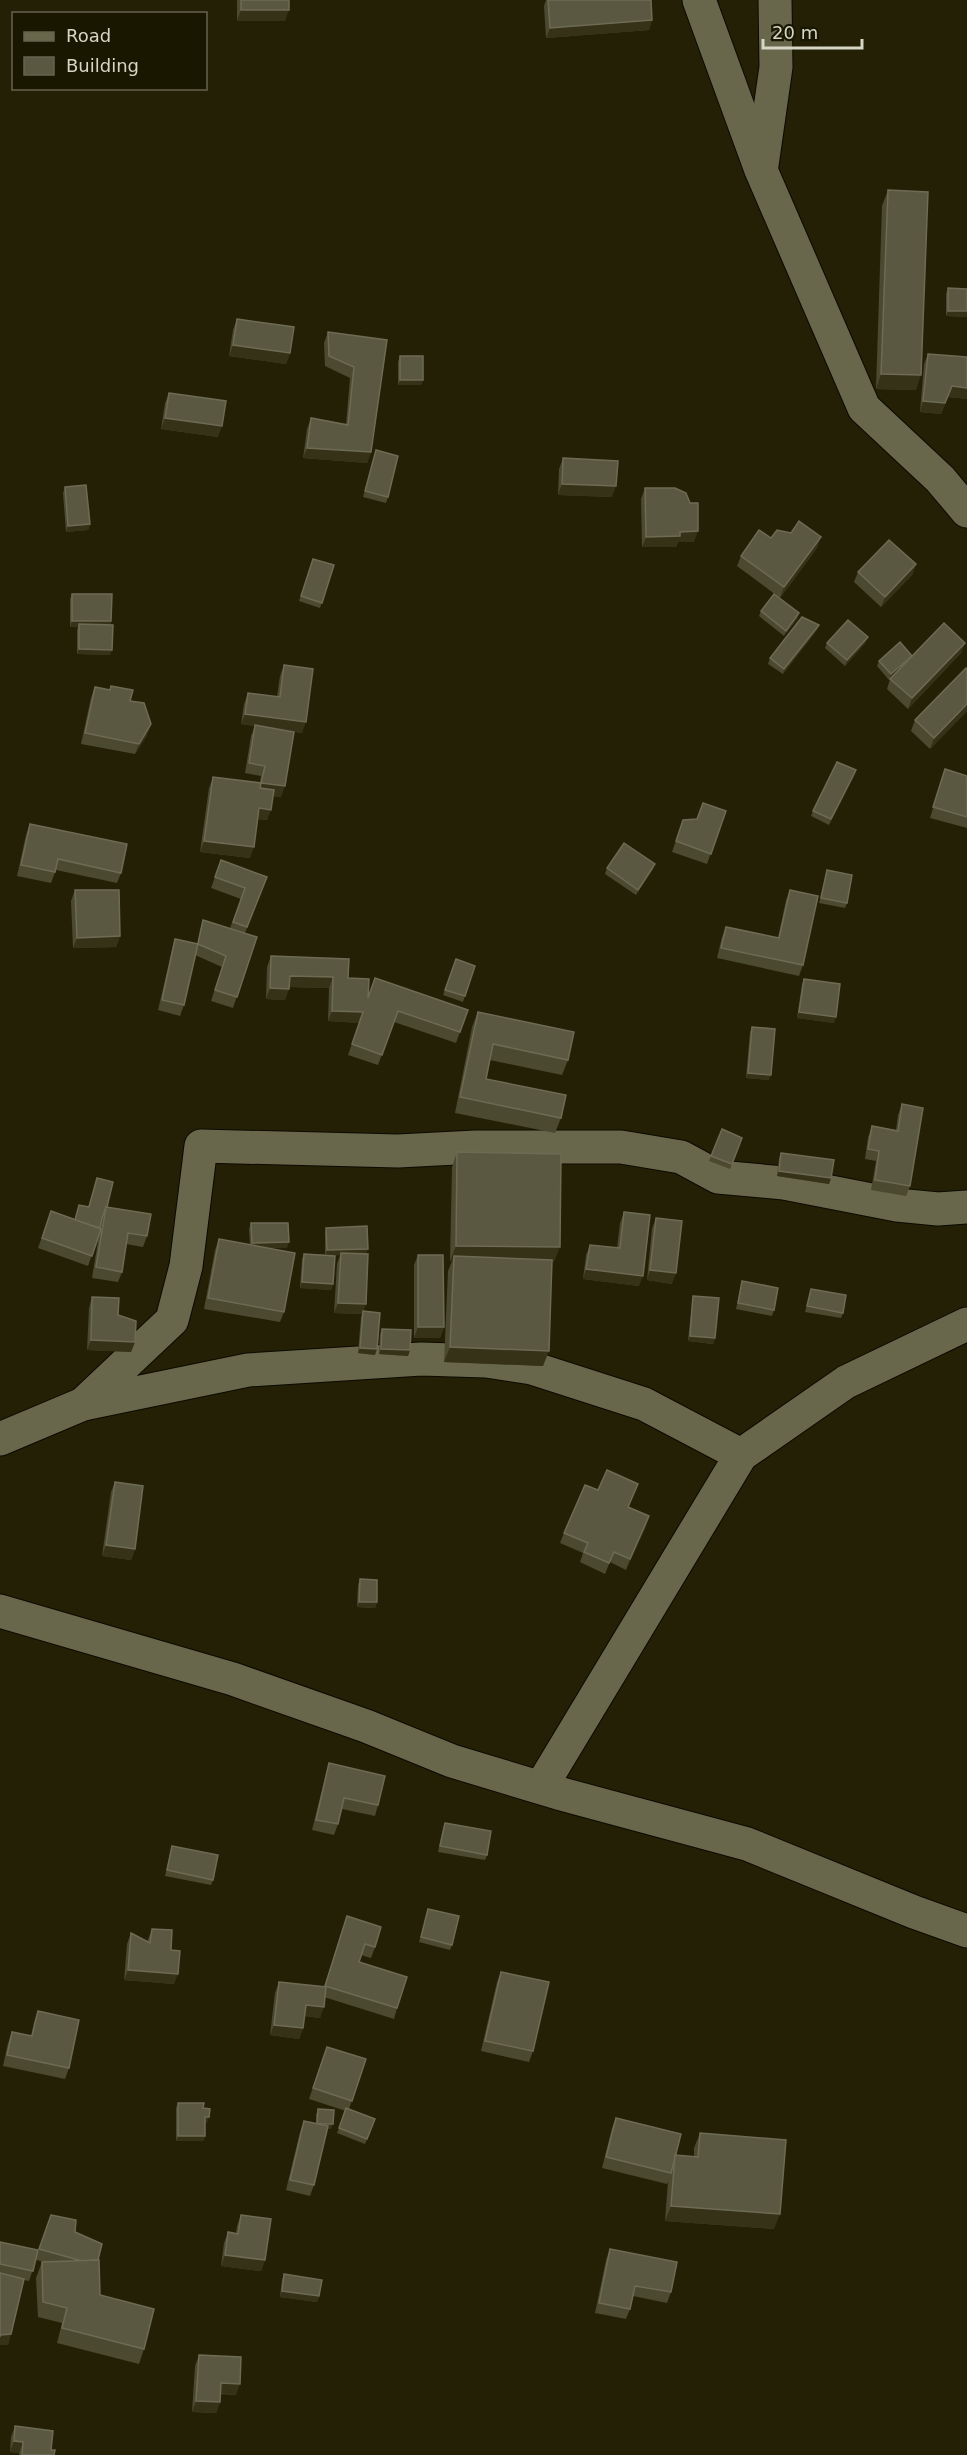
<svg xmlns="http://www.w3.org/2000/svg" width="967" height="2455" font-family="'DejaVu Sans',sans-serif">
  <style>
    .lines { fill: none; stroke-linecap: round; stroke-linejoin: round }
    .minor-casing { stroke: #0c0a00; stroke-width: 35 }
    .minor { stroke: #69674b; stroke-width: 33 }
    .wall { fill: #4b492f }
    .shaded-wall { fill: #353218 }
    .building { fill: #5a5840; stroke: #6e6b55; stroke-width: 1.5 }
  </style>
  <rect width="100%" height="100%" fill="#232006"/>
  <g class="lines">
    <g class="minor-casing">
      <g id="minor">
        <path d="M699,0L761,170L864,408L940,479L967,511"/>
        <path d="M762,165L776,67L775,0"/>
        <path d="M83,1404L172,1320L186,1266L201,1146L398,1151L476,1147H621L681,1157L718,1177L784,1183L897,1205L938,1209L967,1207"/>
        <path d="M0,1439L83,1404L248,1370L421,1359L486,1361L532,1368L644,1404L741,1455"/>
        <path d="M0,1611L233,1679L366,1726L452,1761L558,1793L747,1844L914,1912L967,1931"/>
        <path d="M541,1787L741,1455L846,1382L967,1324"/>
      </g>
    </g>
    <use href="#minor" class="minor"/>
  </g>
  <g class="wall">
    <path d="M237,0H289L285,21H237Z"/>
    <path d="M546,0H651L652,20L649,30L546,38L544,6Z"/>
    <path d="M888,190L916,390L876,389L882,206Z"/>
    <path d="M948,288L967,289V317L946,316V294Z"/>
    <path d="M237,319L290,353L286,364L229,356L233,330Z"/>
    <path d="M328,332L387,340L371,452L367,463L303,458L307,429L311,418L346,424L350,378L325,366L324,343Z"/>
    <path d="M928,354L967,357V399L948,397L941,414L920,412L924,364Z"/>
    <path d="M400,356L423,380L421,385H398V362Z"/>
    <path d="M169,393L218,437L161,429L165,403Z"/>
    <path d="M376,450L388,497L386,503L363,497Z"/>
    <path d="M563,458L612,497L558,495L559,469Z"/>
    <path d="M65,487L90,524L88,530L66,532L63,493Z"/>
    <path d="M645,488L694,542H678L676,547H642L641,499Z"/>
    <path d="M771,538L817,548L780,598L737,566L741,556Z"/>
    <path d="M313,559L334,565L320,608L299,601Z"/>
    <path d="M916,564L912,575L881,607L854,582L858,572Z"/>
    <path d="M72,594L111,621L110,625L112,650L110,655L77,654V630L78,627H70V599Z"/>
    <path d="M761,611L799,613L797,619L784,636L759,616Z"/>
    <path d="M819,625L817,630L783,674L768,664L770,658Z"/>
    <path d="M866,642L845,666L825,648L827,643Z"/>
    <path d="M965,643L961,653L908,709L887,689L890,679L894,675L889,680L877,666L879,661L912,656Z"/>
    <path d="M284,665L302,733L290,731L281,797L273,796L267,820L257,819L250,858L200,852L209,788L213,777L260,783L261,776L245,773L251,736L255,726L241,724L244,704L248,693L277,697L280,676Z"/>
    <path d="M967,669V711L930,749L911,731L915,720Z"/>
    <path d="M95,687L130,701L147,735L135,754L81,744L91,698Z"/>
    <path d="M945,769L967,776V828L930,818Z"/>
    <path d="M854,776L829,825L811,816L813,811Z"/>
    <path d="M726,811L707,864L672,852L683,820L697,819Z"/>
    <path d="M30,824L121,873L117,883L56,870L51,883L17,876L26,835Z"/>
    <path d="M221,860L267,877L245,933L257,937L233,1008L211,1001L222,967L195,955L184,1005L180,1016L158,1010L172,950L175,939L197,944L200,930L203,920L230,928L241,899L211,888Z"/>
    <path d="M607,868L653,869L636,895L605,874Z"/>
    <path d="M827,870L847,903L845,908L819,903Z"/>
    <path d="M75,890L120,936L116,947L73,948L71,901Z"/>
    <path d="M790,890L803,965L799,976L717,958L722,937L726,927L778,938L786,900Z"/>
    <path d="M271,956L348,978L368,998L468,1010L456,1043L394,1022L378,1065L348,1055L359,1023L328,1021L329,988L289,987L285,1000L266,999L267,967Z"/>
    <path d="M456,959L475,966L463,1002L443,995Z"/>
    <path d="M804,979L834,1023L797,1018L802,984Z"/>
    <path d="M478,1012L568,1060L562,1075L490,1060L486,1079L561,1118L555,1133L455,1113L472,1027Z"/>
    <path d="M752,1027L769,1080L746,1078L750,1032Z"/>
    <path d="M902,1104L910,1186L906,1196L871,1190L876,1161L865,1159L868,1137L872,1126L896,1130L898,1115Z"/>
    <path d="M722,1129L742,1138L730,1169L709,1161Z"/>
    <path d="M457,1152L554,1262H552L543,1366L444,1362L448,1271L452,1261H450L452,1167Z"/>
    <path d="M781,1153L831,1178L829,1184L777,1176L779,1158Z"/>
    <path d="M97,1178L107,1207L147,1236L143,1247L126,1244L122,1272L118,1282L92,1278L99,1235L88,1266L38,1248L51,1211L75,1220L79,1205L88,1207Z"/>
    <path d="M624,1212L639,1286L583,1279L586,1255L590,1245L617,1248L620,1223Z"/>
    <path d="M656,1218L672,1284L647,1280L652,1229Z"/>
    <path d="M251,1223L287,1248H269L284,1312L280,1322L204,1309L215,1250L219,1239L250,1245L249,1229Z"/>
    <path d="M326,1228L366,1254V1304L362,1314L334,1313L337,1264L340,1255H330L333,1284L331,1290L300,1288L302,1259L304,1254L325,1255V1233Z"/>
    <path d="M418,1255L444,1327L440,1338H414V1265Z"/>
    <path d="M742,1281L774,1310L772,1316L736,1309Z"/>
    <path d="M811,1289L843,1313L841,1318L805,1312Z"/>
    <path d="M693,1296L715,1338L713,1344L688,1341L692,1301Z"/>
    <path d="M92,1297L118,1315L135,1342L131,1352L87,1350L89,1308Z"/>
    <path d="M363,1311L375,1355L358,1353L361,1317Z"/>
    <path d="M382,1329L410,1350L408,1356L379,1354L380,1334Z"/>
    <path d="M115,1482L135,1549L131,1560L102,1556L111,1492Z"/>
    <path d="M638,1484L628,1507L649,1516L626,1570L610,1562L605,1574L580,1562L583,1553L560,1543L564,1533L598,1490Z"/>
    <path d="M360,1579L377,1602L375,1608L357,1607L358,1585Z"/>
    <path d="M329,1763L378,1805L375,1816L342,1809L338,1824L334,1835L312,1830L326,1774Z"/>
    <path d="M445,1823L487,1855L485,1860L438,1852L443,1828Z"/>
    <path d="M172,1846L213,1880L211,1885L165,1876Z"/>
    <path d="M428,1909L452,1945L450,1950L419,1942Z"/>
    <path d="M343,1927L375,1947L371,1958L361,1955L359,1962L397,2008L394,2019L324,1997L320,2018L305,2016L303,2028L299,2039L270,2035L275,1993L279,1982L324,1987Z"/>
    <path d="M152,1929L171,1950L174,1984L124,1980L127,1944L131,1933L147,1942Z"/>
    <path d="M501,1972L533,2051L529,2062L481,2051L497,1982Z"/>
    <path d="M38,2011L69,2068L65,2079L3,2066L8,2043L12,2032L31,2036L34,2022Z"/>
    <path d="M323,2057L366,2059L349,2109L375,2119L365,2144L337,2133L346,2111L309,2099Z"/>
    <path d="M178,2103L203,2108L207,2123H205V2136L203,2141H176V2108Z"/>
    <path d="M318,2109L331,2129H327L314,2185L310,2196L286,2190L300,2132L304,2121L316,2124V2115Z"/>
    <path d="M616,2118L675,2155L694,2157V2148L700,2133L774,2229L665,2221L668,2181L667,2184L602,2168L612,2128Z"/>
    <path d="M241,2215L265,2260L261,2271L221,2266L224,2243L228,2232L236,2233L237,2226Z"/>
    <path d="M75,2232L98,2260L100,2295L144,2349L139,2364L57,2343L62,2323L38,2317L36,2278L42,2262H45L36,2260L29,2281L24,2280L8,2345H0V2242L37,2255L39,2249Z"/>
    <path d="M610,2249L671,2292L667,2303L633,2296L630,2309L626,2319L595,2313L606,2260Z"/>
    <path d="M284,2274L319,2296L317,2302L280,2297L282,2280Z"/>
    <path d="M199,2355L236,2395L220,2394V2402L216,2413L192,2412L195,2366Z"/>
    <path d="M15,2426L51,2450L54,2455H19V2453L10,2452L11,2437Z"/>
  </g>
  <g class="shaded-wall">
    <path d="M241,10H289L285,21H237Z"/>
    <path d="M652,20L649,30L546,38L550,28Z"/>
    <path d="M948,311H967V317L946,316Z"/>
    <path d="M233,345L290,353L286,364L229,356Z"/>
    <path d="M881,374L921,375L916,390L876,389Z"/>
    <path d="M400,380H423L421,385H398Z"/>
    <path d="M952,386L967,388V399L948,397L941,414L920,412L923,401Z"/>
    <path d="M165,418L222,426L218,437L161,429Z"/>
    <path d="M307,448L371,452L367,463L303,458Z"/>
    <path d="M562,484L616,486L612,497L558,495Z"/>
    <path d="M90,524L88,530L66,532L68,526Z"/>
    <path d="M698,531L694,542H678L676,547H642L646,537L680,532Z"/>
    <path d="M821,537L817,548L780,598L784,587Z"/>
    <path d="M916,564L912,575L881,607L885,597Z"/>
    <path d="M799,613L797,619L784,636L786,631Z"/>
    <path d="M72,621H111L109,627L79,624L78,627H70Z"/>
    <path d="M819,625L817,630L783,674L784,669Z"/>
    <path d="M868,637L866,642L845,666L847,660Z"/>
    <path d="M965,643L961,653L908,709L912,698Z"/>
    <path d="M79,649L112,650L110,655L77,654Z"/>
    <path d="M912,656L910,661L889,680L891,674Z"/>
    <path d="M967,704V711L930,749L934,738Z"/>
    <path d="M245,714L306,722L302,733L241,724Z"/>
    <path d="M151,724L147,735L135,754L139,744Z"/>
    <path d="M856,770L854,776L829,825L831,819Z"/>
    <path d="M261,783L285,786L281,797L257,794Z"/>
    <path d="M259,808L271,810L267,820L255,819Z"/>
    <path d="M204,841L254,847L250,858L200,852Z"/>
    <path d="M655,864L653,869L636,895L638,890Z"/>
    <path d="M120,936L116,947L73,948L77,938Z"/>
    <path d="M290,976L333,977L329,988L286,987Z"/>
    <path d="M270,988L289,989L285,1000L266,999Z"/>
    <path d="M332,1011L363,1012L359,1023L328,1021Z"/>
    <path d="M799,1012L836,1017L834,1023L797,1018Z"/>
    <path d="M748,1073L771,1075L769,1080L746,1078Z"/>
    <path d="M779,1171L831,1178L829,1184L777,1176Z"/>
    <path d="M289,1242L287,1248H250L252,1243Z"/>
    <path d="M456,1246L560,1247L554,1262L453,1261L454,1256L452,1261H450Z"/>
    <path d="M368,1249L366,1254L325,1256L327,1250Z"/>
    <path d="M586,1269L643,1276L639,1286L583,1279Z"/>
    <path d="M650,1270L676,1273L672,1284L647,1280Z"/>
    <path d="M302,1282L333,1284L331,1290L300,1288Z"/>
    <path d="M338,1303L366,1304L362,1314L334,1313Z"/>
    <path d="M418,1327H444L440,1338H414Z"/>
    <path d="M690,1336L715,1338L713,1344L688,1341Z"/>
    <path d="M91,1340L135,1342L131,1352L87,1350Z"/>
    <path d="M450,1347L549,1351L543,1366L444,1362Z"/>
    <path d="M360,1348L377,1349L375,1355L358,1353Z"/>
    <path d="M381,1349L410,1350L408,1356L379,1354Z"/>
    <path d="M649,1516L646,1527L626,1570L630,1559Z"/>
    <path d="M106,1545L135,1549L131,1560L102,1556Z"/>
    <path d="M359,1602H377L375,1608L357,1607Z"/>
    <path d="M128,1970L178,1974L174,1984L124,1980Z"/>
    <path d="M306,2005L324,2007L320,2018L302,2016Z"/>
    <path d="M274,2025L303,2028L299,2039L270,2035Z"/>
    <path d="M205,2117H209L207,2123H203Z"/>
    <path d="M317,2124H333L331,2129H315Z"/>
    <path d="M178,2136H205L203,2141H176Z"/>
    <path d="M671,2206L780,2214L774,2229L665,2221Z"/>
    <path d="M225,2255L265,2260L261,2271L221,2266Z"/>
    <path d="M282,2291L319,2296L317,2302L280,2297Z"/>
    <path d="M11,2334L8,2345H0V2335Z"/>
    <path d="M221,2383L240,2384L236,2395L217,2393Z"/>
    <path d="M196,2401L220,2402L216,2413L192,2412Z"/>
    <path d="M14,2441L23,2442L19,2453L10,2452Z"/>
  </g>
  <g class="building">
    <rect x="241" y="0" width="48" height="10"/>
    <path d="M548,0H651L652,20L550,28Z"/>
    <path d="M888,190L928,192L921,375L881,374Z"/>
    <path d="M948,288L967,289V311H948Z"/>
    <path d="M237,319L294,327L290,353L233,345Z"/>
    <path d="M328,332L387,340L371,452L307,448L311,418L348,425L354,367L329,356Z"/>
    <path d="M928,354L967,357V388L952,386L945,403L923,401Z"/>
    <rect x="400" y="356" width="23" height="24"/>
    <path d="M169,393L226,401L222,426L165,418Z"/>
    <path d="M376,450L398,456L388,497L365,491Z"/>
    <path d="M563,458L618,461L616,486L562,484Z"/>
    <path d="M86,485L90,524L68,526L65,487Z"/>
    <path d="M645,488H675L686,493L690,503H698V531L680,532V536L646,537Z"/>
    <path d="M799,521L821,537L784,587L741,556L759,530L771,538L777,530L791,533Z"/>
    <path d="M889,540L916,564L885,597L858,572Z"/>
    <path d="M313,559L334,565L322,603L301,596Z"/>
    <path d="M72,594H112L111,621H72Z"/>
    <path d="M774,594L799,613L786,631L761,611Z"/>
    <path d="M802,617L819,625L784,669L770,658Z"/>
    <path d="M848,620L868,637L847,660L827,643Z"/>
    <path d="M944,623L965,643L912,698L890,679Z"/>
    <path d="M79,624L113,625L112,650L79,649Z"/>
    <path d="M900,642L912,656L891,674L879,661Z"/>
    <path d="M284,665L313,669L306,722L245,714L248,693L280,697Z"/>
    <path d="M966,668L967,669V704L934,738L915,720Z"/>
    <path d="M111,686L133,690L130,701L144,703L151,724L139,744L85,733L95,687L110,690Z"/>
    <path d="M255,725L294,732L285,786L261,783L260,788L274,790L271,810L259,808L254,847L204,841L213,777L261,783L265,766L249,763Z"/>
    <path d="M837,762L856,770L831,819L813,811Z"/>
    <path d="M945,769L967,776V817L933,807Z"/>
    <path d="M703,803L726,811L711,854L676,841L683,820L697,819Z"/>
    <path d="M30,824L127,844L121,873L58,859L55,872L21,865Z"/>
    <path d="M624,843L655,864L638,890L607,868Z"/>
    <path d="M221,860L267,877L247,927L233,922L245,888L215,877Z"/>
    <path d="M827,870L852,875L847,903L821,898Z"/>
    <path d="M75,890H119L120,936L77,938Z"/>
    <path d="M790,890L818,896L803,965L721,948L726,927L779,938Z"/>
    <path d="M203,920L257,937L237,997L215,990L226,956L198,944L184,1005L162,1000L175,939L198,944Z"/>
    <path d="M271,956L349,959L348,978L369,979L368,998L375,978L468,1010L460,1032L398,1011L382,1055L352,1044L363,1012L332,1011L333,977L290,976L289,989L270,988Z"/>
    <path d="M456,959L475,966L465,996L445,990Z"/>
    <path d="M804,979L840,984L836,1017L799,1012Z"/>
    <path d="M478,1012L574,1032L568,1060L493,1044L486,1079L566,1095L561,1118L460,1097Z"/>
    <path d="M752,1027L775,1029L771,1075L748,1073Z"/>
    <path d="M902,1104L923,1108L910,1186L875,1180L879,1151L868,1149L872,1126L898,1131Z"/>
    <path d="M722,1129L742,1138L732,1164L711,1156Z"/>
    <path d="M457,1152L561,1154L560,1247L456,1246Z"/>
    <path d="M781,1153L834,1160L831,1178L779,1171Z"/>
    <path d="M97,1178L113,1182L107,1207H106L102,1218L100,1228L75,1220L79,1205L89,1207Z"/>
    <path d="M106,1207L151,1214L147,1236L128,1233L122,1272L96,1267Z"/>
    <path d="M51,1211L101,1229L92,1256L42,1238Z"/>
    <path d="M624,1212L650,1215L643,1276L586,1269L590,1245L620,1248Z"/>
    <path d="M656,1218L682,1221L676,1273L650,1270Z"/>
    <path d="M251,1223H288L289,1242L252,1243Z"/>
    <path d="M367,1226L368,1249L327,1250L326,1228Z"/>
    <path d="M219,1239L295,1253L284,1312L208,1298Z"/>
    <path d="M341,1253L368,1254L366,1304L338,1303Z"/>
    <path d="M304,1254L335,1256L333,1284L302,1282Z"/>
    <path d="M418,1255H443L444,1327H418Z"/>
    <path d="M454,1256L552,1260L549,1351L450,1347Z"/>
    <path d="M742,1281L778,1288L774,1310L738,1303Z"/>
    <path d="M811,1289L846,1295L843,1313L807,1306Z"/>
    <path d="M693,1296L719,1298L715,1338L690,1336Z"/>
    <path d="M92,1297L119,1298L118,1315L136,1321L135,1342L91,1340Z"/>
    <path d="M363,1311L380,1313L377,1349L360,1348Z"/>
    <path d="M382,1329L411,1330L410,1350L381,1349Z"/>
    <path d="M607,1470L638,1484L628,1507L649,1516L630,1559L614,1552L609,1563L584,1552L588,1543L564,1533L585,1485L598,1490Z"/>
    <path d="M115,1482L143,1486L135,1549L106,1545Z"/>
    <path d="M360,1579L377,1580V1602H359Z"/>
    <path d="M329,1763L385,1776L378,1805L344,1798L338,1824L316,1820Z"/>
    <path d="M445,1823L491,1831L487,1855L440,1846Z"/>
    <path d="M172,1846L218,1855L213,1880L167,1870Z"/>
    <path d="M428,1909L459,1916L452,1945L421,1937Z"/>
    <path d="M347,1916L381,1927L375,1947L365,1944L359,1962L407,1977L397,2008L325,1986Z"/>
    <path d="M152,1929L172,1930L171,1950L180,1951L178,1974L128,1970L131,1933L150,1943Z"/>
    <path d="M501,1972L549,1982L533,2051L485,2041Z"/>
    <path d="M279,1982L326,1987L324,2007L306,2005L303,2028L274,2025Z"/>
    <path d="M38,2011L79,2020L69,2068L7,2055L12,2032L32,2036Z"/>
    <path d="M327,2047L366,2059L352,2101L313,2088Z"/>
    <path d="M178,2103H204L203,2108L210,2109L209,2117H205V2136H178Z"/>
    <path d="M346,2108L375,2119L367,2139L339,2128Z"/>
    <path d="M318,2109L334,2110L333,2124H317Z"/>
    <path d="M616,2118L681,2134L671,2173L606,2157Z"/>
    <path d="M304,2121L328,2126L314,2185L290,2180Z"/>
    <path d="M700,2133L786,2140L780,2214L671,2206L675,2155L698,2157Z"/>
    <path d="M51,2215L76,2220L75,2232L102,2244L98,2260L82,2261L39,2249Z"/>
    <path d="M241,2215L271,2219L265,2260L225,2255L228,2232L238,2234Z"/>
    <path d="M0,2242L38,2250L33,2271L0,2264Z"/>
    <path d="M610,2249L677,2262L671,2292L635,2286L630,2309L599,2303Z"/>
    <path d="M99,2260L100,2295L154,2309L144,2349L62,2328L67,2308L43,2302L42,2262Z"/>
    <path d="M0,2273L24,2279L11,2334L0,2335V2337Z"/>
    <path d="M284,2274L322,2280L319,2296L282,2291Z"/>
    <path d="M199,2355L241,2357L240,2384L221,2383L220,2402L196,2401Z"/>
    <path d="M15,2426L53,2431L51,2450H55L54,2455H22L23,2442L14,2441Z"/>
  </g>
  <rect x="12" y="12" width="195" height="78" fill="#191700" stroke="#65634f" stroke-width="1.5"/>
  <rect x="24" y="32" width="30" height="9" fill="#69674b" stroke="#65634f" stroke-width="1.5"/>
  <text x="66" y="42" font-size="18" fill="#d6d5c6">Road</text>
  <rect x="24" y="57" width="30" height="18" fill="#5a5840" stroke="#65634f" stroke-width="1.5"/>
  <text x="66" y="72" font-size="18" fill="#d6d5c6">Building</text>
  <path d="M763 39v9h99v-9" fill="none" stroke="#d6d5c6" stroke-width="3"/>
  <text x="772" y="39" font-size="18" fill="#d6d5c6" stroke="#191700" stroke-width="4.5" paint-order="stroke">20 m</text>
</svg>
